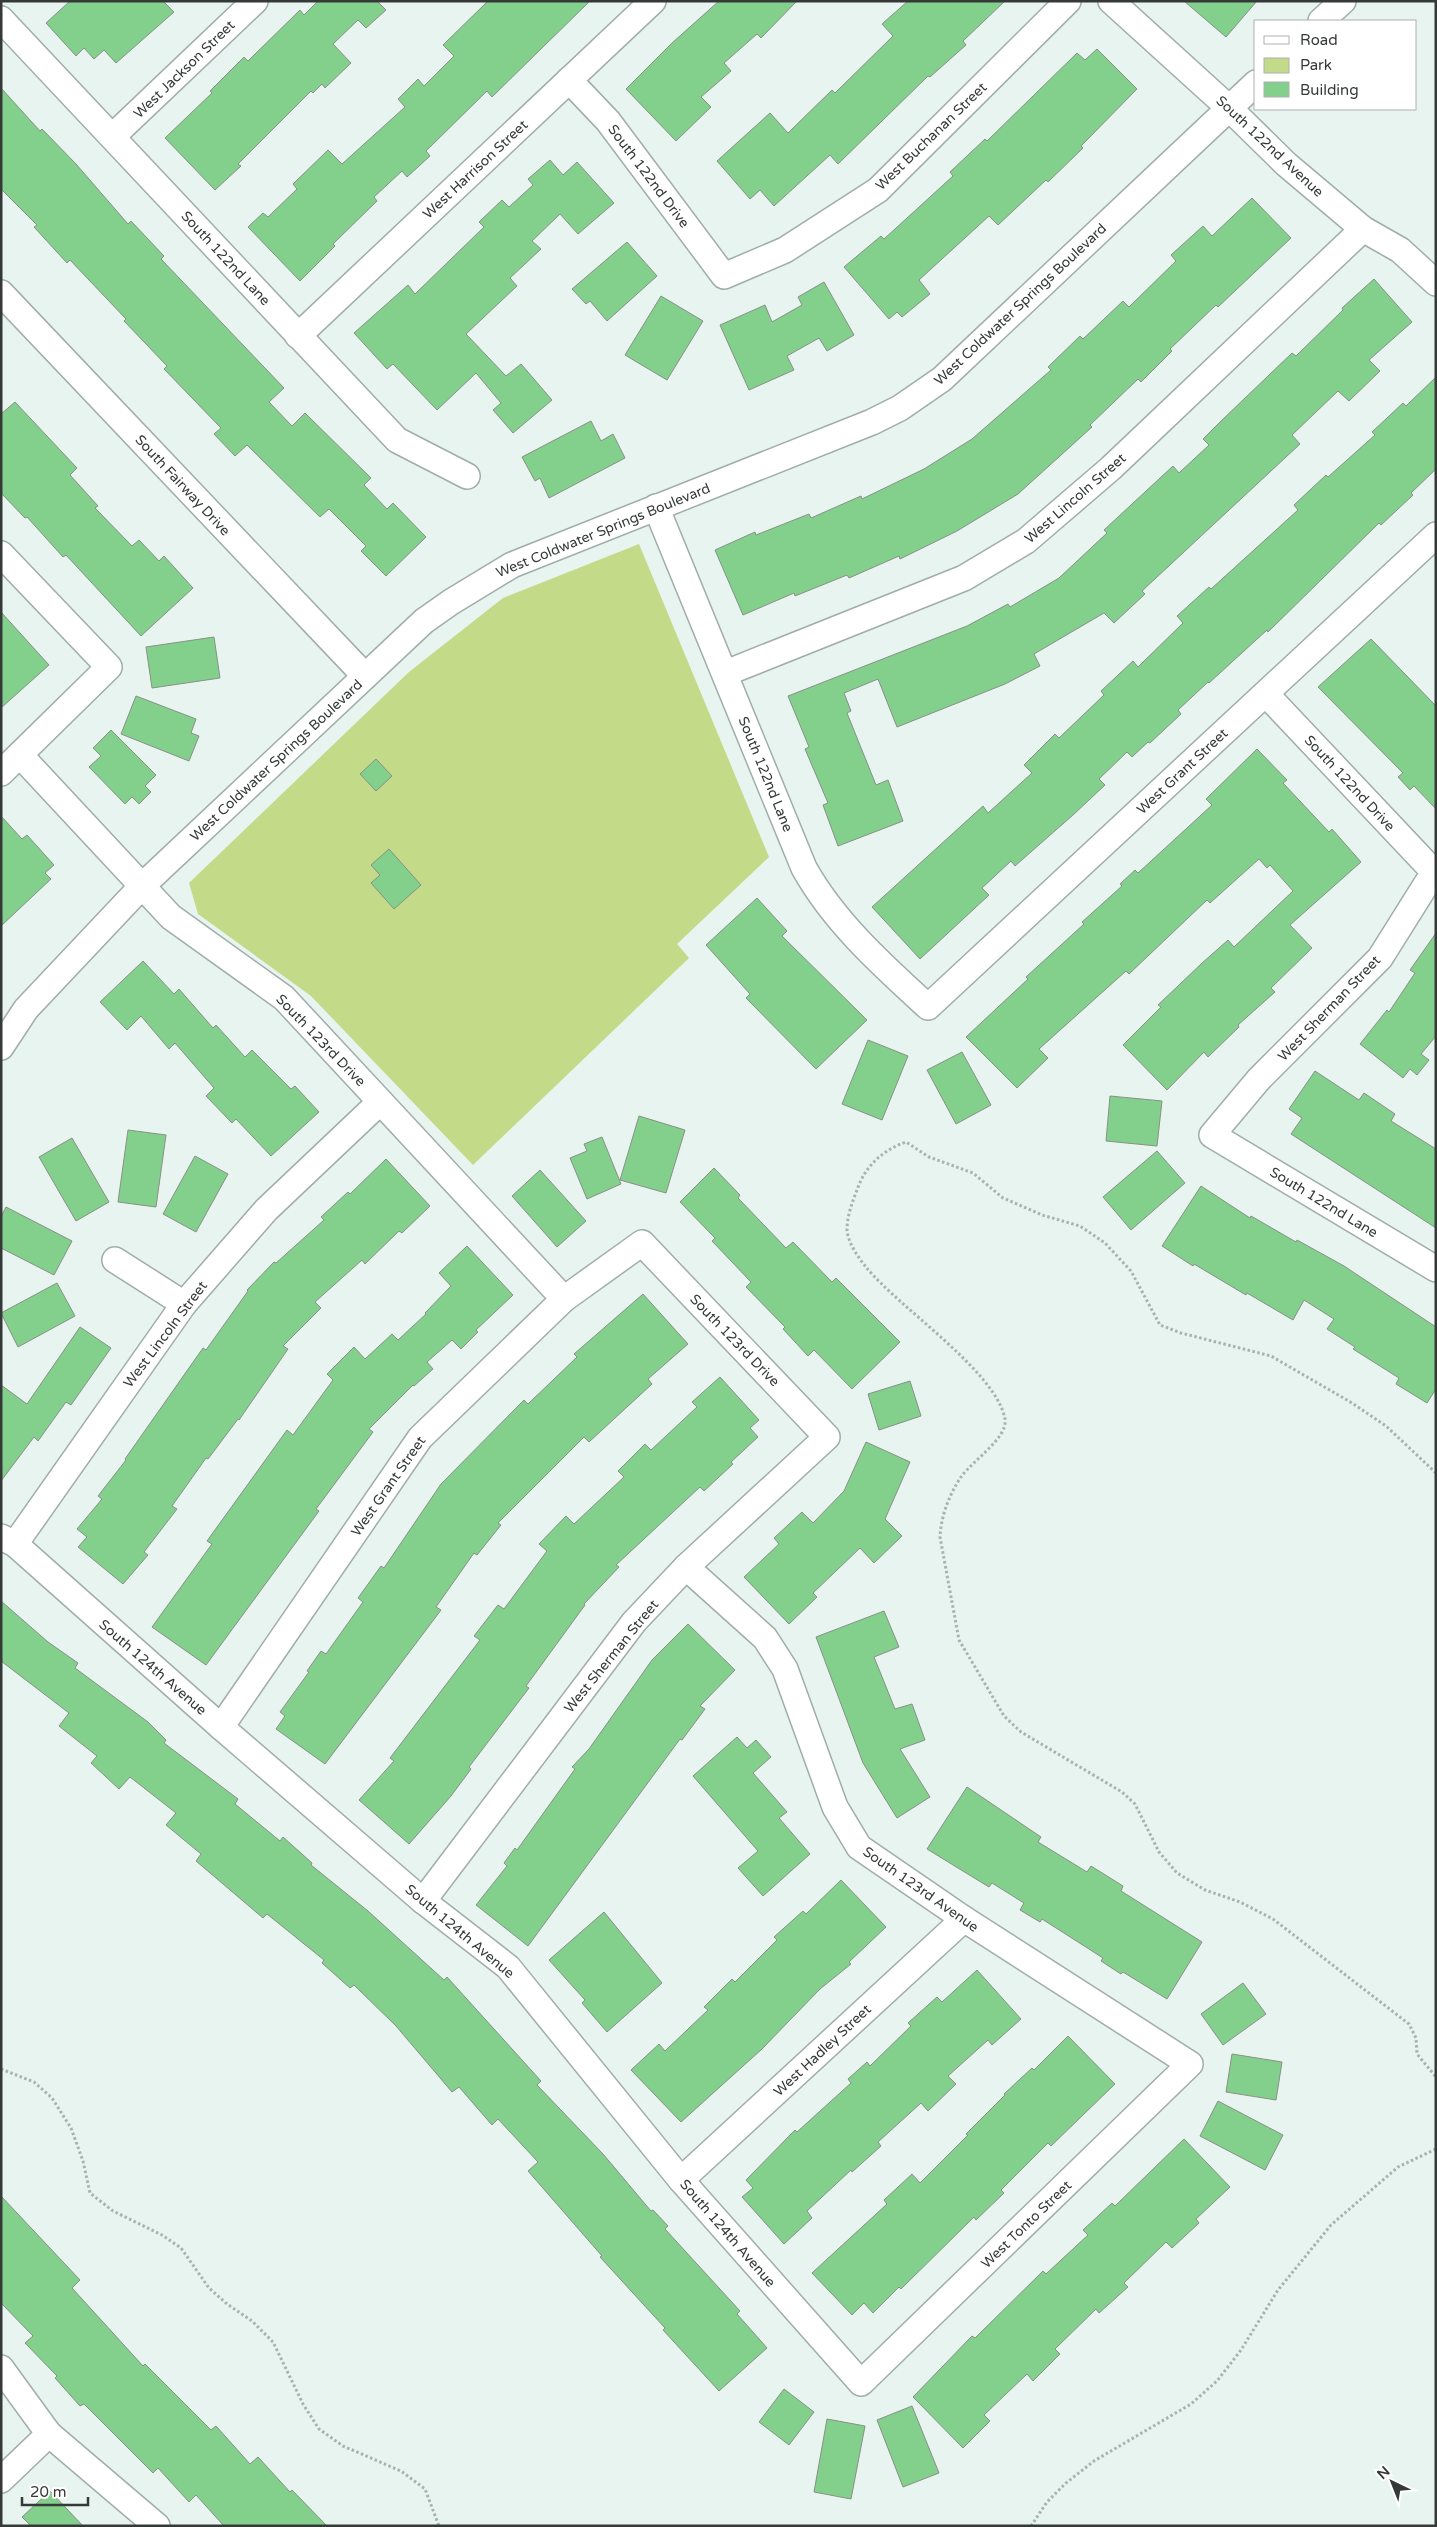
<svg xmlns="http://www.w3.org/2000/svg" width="1437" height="2527" font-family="'Varela Round',sans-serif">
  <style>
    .green { fill: #c3da88 }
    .building { fill: #83d08c; stroke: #889088 }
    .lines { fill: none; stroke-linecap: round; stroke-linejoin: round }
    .minor-casing { stroke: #a0ada8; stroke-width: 28 }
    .path { stroke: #a8b2ae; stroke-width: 3; stroke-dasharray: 2.5 2.5; stroke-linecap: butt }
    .minor { stroke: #fff; stroke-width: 25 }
    .labels { text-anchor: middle; stroke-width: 4.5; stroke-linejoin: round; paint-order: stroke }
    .street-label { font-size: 14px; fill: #353a38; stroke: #fff }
  </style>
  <rect width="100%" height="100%" fill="#e7f4ef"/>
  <path class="green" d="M639,544L769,857L677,944L689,958L473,1165L311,996L198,914L189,883L409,672L503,598Z"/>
  <g class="building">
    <path d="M70,1H163L174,12L116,63L104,50L94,59L84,48L76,56L46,23Z"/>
    <path d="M318,1H377L386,10L366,28L358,20L333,44L351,63L325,88L322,84L313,93L311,91L238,164L241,166L215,190L165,138L212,93L210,91L244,57L248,61L300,10L304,15Z"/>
    <path d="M488,1H590L492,97L487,91L426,151L430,156L407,177L402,171L374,197L377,201L333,244L335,246L300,281L248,227L263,213L268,217L297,189L293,184L328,150L342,164L405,107L398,99L418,79L424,86L454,56L443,45Z"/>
    <path d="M719,1H797L761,38L757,34L724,63L731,71L701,97L711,107L676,141L626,89L672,43Z"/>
    <path d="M908,1H1005L963,41L966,45L930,77L928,76L838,164L830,155L774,206L760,190L750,199L717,161L770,113L788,133L832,90L835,93L893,36L882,24Z"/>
    <path d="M1184,1H1257L1226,37Z"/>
    <path d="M1097,49L1137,89L1081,146L1083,148L1048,182L1046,180L998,225L989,216L919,280L930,294L902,317L897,312L889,319L844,267L881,236L884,239L953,176L950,172L985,139L987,141L1077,53L1085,60Z"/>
    <path d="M1,88L40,131L42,129L76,164L128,224L131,221L164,256L161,259L284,388L269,402L292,426L305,413L371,478L364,485L387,509L393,503L426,537L386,576L361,551L366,546L329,509L320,517L247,445L235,456L214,434L221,428L164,369L167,366L124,321L126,319L70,260L67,263L34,227L37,225L1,189Z"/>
    <path d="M550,160L563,175L577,162L614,203L578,234L560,214L532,241L541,249L510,278L517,286L466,334L506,376L521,364L552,400L513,433L493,410L501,403L476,373L437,410L393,364L387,369L354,333L408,285L415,294L484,227L479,222L502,200L509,207L533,185L528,179Z"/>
    <path d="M1252,198L1291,238L1218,307L1216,305L1170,349L1172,351L1141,382L1138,379L1090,425L1092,427L1018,494L957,531L900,559L899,556L849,578L847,575L795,596L794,593L743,615L715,550L755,532L756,535L809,514L811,518L861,496L862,499L924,469L972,439L1051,370L1048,367L1080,336L1083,339L1123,301L1129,307L1176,261L1171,255L1203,226L1212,236Z"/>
    <path d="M627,242L657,276L607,321L590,301L586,304L572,289Z"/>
    <path d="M1374,279L1412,322L1369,360L1380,371L1349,401L1338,391L1292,435L1300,444L1142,591L1145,594L1114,623L1104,613L1034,654L1040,666L1005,684L897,727L878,679L844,693L851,711L847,713L876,785L888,780L903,821L838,846L823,805L828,803L805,749L809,747L788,696L967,626L1008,604L1010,607L1059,578L1107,533L1104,530L1173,466L1179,473L1209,445L1203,439L1220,422L1292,353L1296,356L1343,310L1342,308Z"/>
    <path d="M824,282L854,335L827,351L819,338L787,356L794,370L749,390L720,325L765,305L772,322L802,305L798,297Z"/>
    <path d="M661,296L703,321L667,380L625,355Z"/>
    <path d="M1436,377V469L1411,493L1413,495L1381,525L1379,523L1268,632L1267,630L1209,683L1208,682L1178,710L1181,714L1150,743L1148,742L1132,757L1127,752L1099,779L1105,785L1073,815L1015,866L1011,861L982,888L989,895L920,959L872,907L983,806L988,813L1032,773L1024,765L1055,734L1059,738L1104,695L1101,691L1133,661L1138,667L1183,623L1177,616L1209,587L1211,589L1298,510L1294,505L1326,475L1328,477L1375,435L1372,432L1403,403L1406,406Z"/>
    <path d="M15,402L77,468L70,475L98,506L95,508L132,546L139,540L159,561L164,556L193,588L141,636L66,555L63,557L27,517L25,518L1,493V414Z"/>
    <path d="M591,421L601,441L613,434L625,458L549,498L540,478L535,481L522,457Z"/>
    <path d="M1,612L49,665L1,708Z"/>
    <path d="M214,637L220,678L152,688L146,647Z"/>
    <path d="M1371,639L1436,706V809L1414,786L1410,790L1398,777L1403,773L1318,687Z"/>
    <path d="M136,696L196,719L191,733L199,736L189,761L121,734Z"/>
    <path d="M111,730L156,775L145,786L151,792L139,804L132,797L125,804L89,767L101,756L93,748Z"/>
    <path d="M1257,749L1287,780L1283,783L1329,832L1332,829L1361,862L1290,925L1312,948L1271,988L1275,992L1238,1025L1239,1027L1208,1057L1204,1052L1167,1090L1123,1045L1161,1007L1158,1005L1201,964L1228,940L1234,947L1293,891L1270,865L1267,868L1259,859L1210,903L1207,900L1129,974L1126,971L1039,1049L1048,1058L1017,1088L966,1037L1028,979L1026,977L1084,924L1082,922L1122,886L1120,884L1135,870L1138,873L1212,805L1206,799Z"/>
    <path d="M376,759L392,776L376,791L360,774Z"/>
    <path d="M1,816L22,839L27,835L54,865L45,873L51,879L1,926Z"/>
    <path d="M389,849L421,885L394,909L371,883L380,875L371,865Z"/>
    <path d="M757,898L787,931L782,936L867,1020L816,1069L746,998L750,994L706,945Z"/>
    <path d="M1436,933V1036L1421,1054L1429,1060L1417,1075L1410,1069L1403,1078L1360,1044L1387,1010L1389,1012L1415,973L1410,970Z"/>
    <path d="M143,961L174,994L179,989L213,1028L216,1025L245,1057L252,1050L291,1089L295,1086L319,1112L271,1156L236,1119L232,1123L206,1096L214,1088L175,1043L169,1049L141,1016L127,1030L100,1002Z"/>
    <path d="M868,1040L908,1056L882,1120L842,1104Z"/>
    <path d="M962,1052L991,1105L956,1124L927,1070Z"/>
    <path d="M1315,1071L1359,1100L1364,1093L1395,1114L1391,1121L1436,1149V1228L1291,1134L1302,1118L1289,1109Z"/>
    <path d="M1110,1096L1162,1101L1157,1146L1106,1141Z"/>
    <path d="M639,1116L685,1130L666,1193L620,1180Z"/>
    <path d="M128,1130L166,1135L156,1207L118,1202Z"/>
    <path d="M602,1137L621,1184L587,1199L570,1158L587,1151L584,1144Z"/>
    <path d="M72,1138L109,1202L76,1221L39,1157Z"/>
    <path d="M1157,1151L1185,1183L1131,1230L1103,1197Z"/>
    <path d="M195,1156L228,1174L196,1232L163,1214Z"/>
    <path d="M386,1159L430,1206L402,1233L399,1231L365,1264L362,1260L315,1302L321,1308L283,1346L288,1349L239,1420L238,1419L208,1459L206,1458L172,1506L177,1509L144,1552L148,1555L123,1584L78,1547L87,1537L77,1529L102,1499L98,1496L126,1460L125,1459L203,1348L206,1350L248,1291L247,1290L274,1262L276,1263L324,1220L321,1217L348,1192L350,1194Z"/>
    <path d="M714,1168L740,1195L738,1198L786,1248L793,1242L832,1282L836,1278L900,1342L852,1389L814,1350L808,1356L783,1329L785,1327L746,1287L751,1282L712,1241L715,1238L680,1202Z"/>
    <path d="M540,1170L586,1221L557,1247L512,1196Z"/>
    <path d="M1201,1186L1250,1218L1251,1216L1296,1242L1297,1240L1344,1266L1436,1327V1389L1427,1403L1396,1384L1399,1378L1353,1349L1355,1347L1327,1329L1334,1319L1304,1300L1293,1320L1247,1293L1246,1295L1194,1264L1193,1266L1162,1246Z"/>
    <path d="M6,1207L72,1241L54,1275L1,1248V1217Z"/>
    <path d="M467,1246L513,1295L476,1330L478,1332L461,1349L452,1340L427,1362L433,1369L414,1386L413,1385L369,1429L373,1432L316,1509L319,1511L206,1665L152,1627L212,1544L207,1541L287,1430L293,1435L333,1380L327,1374L354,1347L365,1359L392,1334L398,1340L426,1314L425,1313L451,1286L439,1273Z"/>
    <path d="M57,1283L75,1316L18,1347L1,1313Z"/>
    <path d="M643,1294L688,1344L648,1379L652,1384L589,1442L584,1437L498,1523L501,1525L477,1555L474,1553L436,1607L441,1610L325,1764L276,1729L285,1716L280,1712L309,1672L307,1671L321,1651L326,1654L363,1602L358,1598L381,1566L384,1568L441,1484L524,1400L528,1404L577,1357L574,1354Z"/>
    <path d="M80,1327L111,1348L71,1405L66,1402L38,1441L34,1437L1,1481V1385L27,1404Z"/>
    <path d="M720,1377L759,1420L750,1428L758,1437L731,1462L733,1464L704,1491L700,1487L616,1565L619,1567L584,1604L585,1605L526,1686L529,1688L469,1767L471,1769L451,1796L409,1844L359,1800L394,1761L390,1758L480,1640L474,1636L498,1605L504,1609L547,1551L539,1544L566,1516L574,1524L624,1477L618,1471L645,1444L651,1450L697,1407L692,1402Z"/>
    <path d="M910,1381L921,1416L879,1430L868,1394Z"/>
    <path d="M866,1442L910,1462L885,1519L902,1536L874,1563L860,1548L813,1593L817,1597L789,1624L744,1577L779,1544L774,1538L802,1512L813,1523L844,1491Z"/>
    <path d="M1,1601L48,1642L78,1663L75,1668L148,1722L166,1740L164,1743L238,1799L235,1804L280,1841L283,1837L312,1863L311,1865L368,1911L444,1980L447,1977L541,2081L537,2085L603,2154L651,2211L653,2210L668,2226L665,2229L740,2311L737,2314L767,2348L719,2391L663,2330L665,2328L600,2257L602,2256L528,2171L538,2162L498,2119L492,2125L459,2087L452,2092L396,2026L354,1985L350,1988L322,1963L324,1960L267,1914L263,1918L196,1861L201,1854L166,1825L176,1813L130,1777L119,1789L91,1763L97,1756L59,1726L69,1713L1,1661Z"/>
    <path d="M884,1611L899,1647L874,1657L895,1709L912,1704L925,1740L900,1749L930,1797L897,1818L863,1763L816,1637Z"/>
    <path d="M688,1624L735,1670L700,1706L705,1709L682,1740L680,1739L528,1946L476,1905L507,1866L504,1863L515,1848L517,1850L575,1769L572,1767L589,1749L652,1660Z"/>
    <path d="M737,1737L747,1748L756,1740L771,1757L753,1773L787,1812L779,1818L810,1854L763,1896L738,1868L758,1851L693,1776Z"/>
    <path d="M967,1787L1041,1837L1038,1842L1087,1872L1091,1866L1123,1886L1121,1891L1202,1942L1167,1999L1123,1972L1121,1974L1101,1961L1103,1958L1042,1919L1040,1922L1020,1910L1024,1903L992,1883L989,1887L927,1849Z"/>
    <path d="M841,1880L886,1927L849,1962L851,1964L820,1989L762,2049L681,2122L631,2070L659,2044L665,2051L708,2010L704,2007L732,1979L735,1982L777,1940L774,1937L803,1911L806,1914Z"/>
    <path d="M604,1912L662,1983L607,2032L582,2003L585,2000L549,1960Z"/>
    <path d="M977,1970L1021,2019L992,2045L988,2040L948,2076L956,2084L928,2111L921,2103L878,2142L881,2146L852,2172L851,2170L807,2211L812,2218L784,2244L742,2197L753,2188L746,2180L795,2130L797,2132L851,2083L848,2079L867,2062L870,2066L911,2026L908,2023L937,1997L942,2002Z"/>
    <path d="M1243,1983L1266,2014L1223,2045L1201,2014Z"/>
    <path d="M1068,2036L1115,2084L1051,2146L1048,2143L1001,2190L1004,2193L976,2220L974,2217L901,2289L899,2287L873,2313L864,2303L852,2315L812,2273L887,2204L884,2200L912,2174L920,2183L968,2135L966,2134L1005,2095L1004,2094L1032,2068L1034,2070Z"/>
    <path d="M1232,2054L1282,2062L1276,2100L1226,2092Z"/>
    <path d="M1218,2101L1283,2135L1265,2170L1200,2136Z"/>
    <path d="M1184,2139L1230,2187L1196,2219L1199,2223L1172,2248L1166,2242L1124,2283L1128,2287L1099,2313L1096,2309L1055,2349L1060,2354L1033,2381L1027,2374L984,2415L990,2421L963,2448L913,2397L972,2336L975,2338L1043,2271L1046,2274L1088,2235L1083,2230L1112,2203L1115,2206Z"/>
    <path d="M1,2196L80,2280L72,2288L143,2366L145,2364L211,2430L216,2426L250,2464L258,2457L290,2492L292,2490L327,2526H224L196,2495L189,2502L158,2468L153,2473L84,2404L80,2406L55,2378L57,2376L25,2343L33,2336L1,2303Z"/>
    <path d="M784,2389L814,2412L789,2445L759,2422Z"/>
    <path d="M912,2406L939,2473L903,2487L877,2420Z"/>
    <path d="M827,2419L865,2426L851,2499L814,2492Z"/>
    <path d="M50,2491L83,2526H31L22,2517Z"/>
  </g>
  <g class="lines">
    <g class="minor-casing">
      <g id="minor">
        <path d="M1111,1L1229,108L1286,164L1363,229L1400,250L1436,283"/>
        <path d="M1,19L397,440L467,476"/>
        <path d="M1321,21L1343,1"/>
        <path d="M569,80L608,121L724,276L785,250L878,190L1068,1"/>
        <path d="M113,136L255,1"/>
        <path d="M1,293L365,676"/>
        <path d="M298,336L653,1"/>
        <path d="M656,507L804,868C834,922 882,965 928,1007L1436,535"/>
        <path d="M1,554L109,667L1,773"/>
        <path d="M726,673L964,578L1026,541L1111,468L1363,229"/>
        <path d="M1266,694L1434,872L1380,958L1259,1079L1212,1135L1436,1269"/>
        <path d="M20,755L171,917L284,998L564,1299"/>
        <path d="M1,1047L26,1009L143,885L424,621L451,602L512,565L872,422L900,408L942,379L1256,83"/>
        <path d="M115,1260L184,1304"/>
        <path d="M1,1537L15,1544L221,1727L423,1901L508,1967L681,2180L861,2383L1190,2064L964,1919L859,1847L835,1807L785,1669L765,1638L686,1567"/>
        <path d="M15,1544L184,1304L266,1210L380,1102"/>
        <path d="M221,1727L420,1438L564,1299L642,1243L827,1437L686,1567L634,1622L423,1901"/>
        <path d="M681,2180L964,1919"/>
        <path d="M1,2368L49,2434L157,2526"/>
        <path d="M1,2480L49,2434"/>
      </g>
    </g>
    <g class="path">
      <path d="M1436,1473L1386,1426L1352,1403L1271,1356L1181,1333L1160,1325L1131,1271L1105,1243L1080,1226L1042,1215L1003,1198L973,1173L929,1157L906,1142C883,1150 865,1166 857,1190C852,1203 847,1216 847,1230C848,1243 858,1257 866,1267C899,1308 996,1371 1005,1419C1008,1438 973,1460 961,1477C949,1495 941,1516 940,1537L959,1640L1004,1716L1021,1732L1122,1792L1135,1804L1159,1852L1177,1873L1205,1890L1240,1902L1273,1919L1409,2024L1416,2038L1417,2054L1436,2077"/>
      <path d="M1,2069L34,2082L52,2098L71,2128L83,2161L90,2193L113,2211L162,2235L181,2248L209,2288L227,2304L252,2321L273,2342L303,2404L319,2429L343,2446L401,2471L425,2489L439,2526"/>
      <path d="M1031,2526L1047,2502L1066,2483L1094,2461L1191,2404L1217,2381L1241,2350L1278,2290L1331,2225L1398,2167L1436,2149"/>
    </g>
    <use href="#minor" class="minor"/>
  </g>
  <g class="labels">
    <g class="street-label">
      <text transform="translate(184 69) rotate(-44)" y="5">West Jackson Street</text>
      <text transform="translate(931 136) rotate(-44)" y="5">West Buchanan Street</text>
      <text transform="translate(1270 146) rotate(43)" y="5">South 122nd Avenue</text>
      <text transform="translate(475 169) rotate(-43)" y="5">West Harrison Street</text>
      <text transform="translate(649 176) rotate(53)" y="5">South 122nd Drive</text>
      <text transform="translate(226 258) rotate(47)" y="5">South 122nd Lane</text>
      <text transform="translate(1020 304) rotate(-43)" y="5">West Coldwater Springs Boulevard</text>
      <text transform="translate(183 485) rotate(47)" y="5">South Fairway Drive</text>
      <text transform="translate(1075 498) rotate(-41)" y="5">West Lincoln Street</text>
      <text transform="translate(603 530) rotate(-22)" y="5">West Coldwater Springs Boulevard</text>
      <text transform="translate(276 760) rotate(-43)" y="5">West Coldwater Springs Boulevard</text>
      <text transform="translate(1182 771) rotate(-43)" y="5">West Grant Street</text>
      <text transform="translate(766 774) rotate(68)" y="5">South 122nd Lane</text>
      <text transform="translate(1350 783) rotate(47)" y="5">South 122nd Drive</text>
      <text transform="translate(1329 1008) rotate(-46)" y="5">West Sherman Street</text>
      <text transform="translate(321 1040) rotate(46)" y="5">South 123rd Drive</text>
      <text transform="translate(1324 1202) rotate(31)" y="5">South 122nd Lane</text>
      <text transform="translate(165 1334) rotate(-53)" y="5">West Lincoln Street</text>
      <text transform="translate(735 1340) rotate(46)" y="5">South 123rd Drive</text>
      <text transform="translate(388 1486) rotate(-55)" y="5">West Grant Street</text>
      <text transform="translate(611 1656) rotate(-51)" y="5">West Sherman Street</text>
      <text transform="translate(153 1667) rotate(41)" y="5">South 124th Avenue</text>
      <text transform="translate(921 1889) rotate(35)" y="5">South 123rd Avenue</text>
      <text transform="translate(460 1931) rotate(40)" y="5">South 124th Avenue</text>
      <text transform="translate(822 2050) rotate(-43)" y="5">West Hadley Street</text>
      <text transform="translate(1026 2224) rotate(-44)" y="5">West Tonto Street</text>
      <text transform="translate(728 2233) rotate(49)" y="5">South 124th Avenue</text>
    </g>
  </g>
  <rect width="1437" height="2527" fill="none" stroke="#353a38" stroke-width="5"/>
  <rect x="1254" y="20" width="162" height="90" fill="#ffffff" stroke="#aeb0af"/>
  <rect x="1264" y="36" width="25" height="8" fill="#ffffff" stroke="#aeb0af"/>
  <text x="1300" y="45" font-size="15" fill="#353a38">Road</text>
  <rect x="1264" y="58" width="25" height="15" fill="#c3da88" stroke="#aeb0af"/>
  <text x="1300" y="70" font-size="15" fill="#353a38">Park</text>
  <rect x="1264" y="82" width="25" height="15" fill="#83d08c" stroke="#aeb0af"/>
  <text x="1300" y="95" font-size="15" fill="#353a38">Building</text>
  <g transform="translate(1392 2482) rotate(317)" stroke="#ffffff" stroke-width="4" paint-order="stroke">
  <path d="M0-4L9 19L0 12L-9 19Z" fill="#353a38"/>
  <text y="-8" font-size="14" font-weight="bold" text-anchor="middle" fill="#353a38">N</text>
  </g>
  <path d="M22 2497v8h66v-8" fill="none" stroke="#353a38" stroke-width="2.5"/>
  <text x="30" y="2497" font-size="15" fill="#353a38" stroke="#ffffff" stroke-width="4" paint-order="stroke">20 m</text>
</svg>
